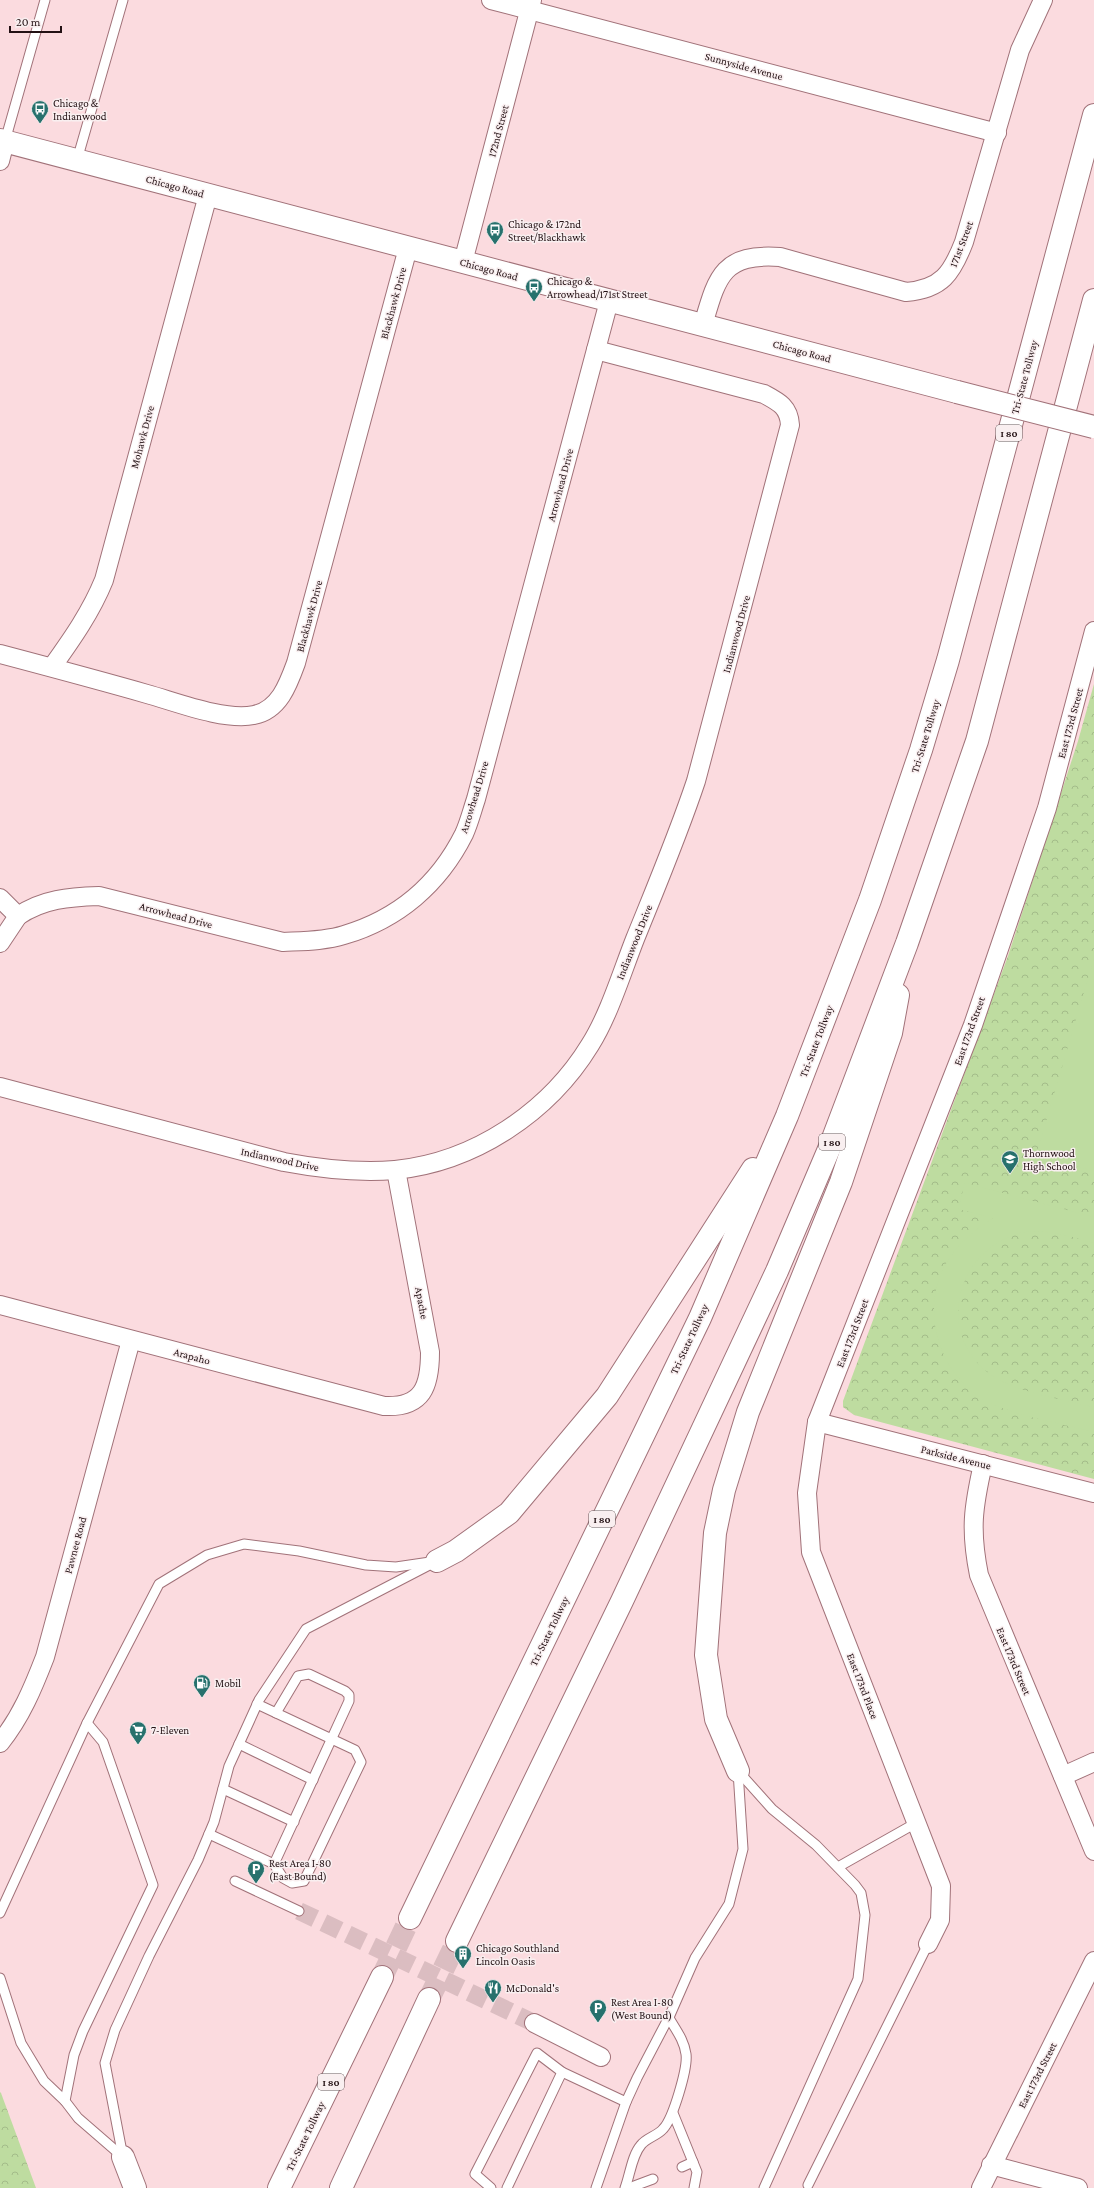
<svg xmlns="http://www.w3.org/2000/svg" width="1094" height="2188" font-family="'Crimson Pro',serif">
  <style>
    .park { fill: url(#park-crowns) }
    .garden { fill: #bedca0 }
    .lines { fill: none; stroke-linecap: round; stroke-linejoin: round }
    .street-tunnel { stroke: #dbbdc1; stroke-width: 18; stroke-dasharray: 18 9; stroke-linecap: butt }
    .highway-tunnel { stroke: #dbbdc1; stroke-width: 22; stroke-dasharray: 22 11; stroke-linecap: butt }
    .lane-casing { stroke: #a17279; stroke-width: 11 }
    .street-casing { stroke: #a17279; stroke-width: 20 }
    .secondary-casing { stroke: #a17279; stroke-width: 24 }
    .highway-casing { stroke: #a17279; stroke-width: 24 }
    .lane { stroke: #fff; stroke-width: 9 }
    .street { stroke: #fff; stroke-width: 18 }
    .secondary { stroke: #fff; stroke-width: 22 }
    .highway { stroke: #fff; stroke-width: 22 }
    .secondary-bridge-casing { stroke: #a17279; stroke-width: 24; stroke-linecap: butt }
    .secondary-bridge { stroke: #fff; stroke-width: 22 }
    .labels { text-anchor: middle; stroke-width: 3; stroke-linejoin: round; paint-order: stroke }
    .shield { fill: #f9eff0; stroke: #635456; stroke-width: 1 }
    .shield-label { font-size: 10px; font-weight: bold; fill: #231114 }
    .street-label { font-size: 11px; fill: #231114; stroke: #f9eff0 }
    .poi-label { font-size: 11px; fill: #231114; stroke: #f9eff0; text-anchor: start }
  </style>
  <defs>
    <pattern id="park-crowns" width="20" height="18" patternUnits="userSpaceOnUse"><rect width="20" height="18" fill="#bedca0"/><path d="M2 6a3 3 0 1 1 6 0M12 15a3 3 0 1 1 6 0" fill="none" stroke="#a3bc89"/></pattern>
  </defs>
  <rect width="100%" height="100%" fill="#fbdbdf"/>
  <g class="park">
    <path d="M1094,684V1479L854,1415L843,1407V1401L1008,956L1078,741Z"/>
    <path d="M0,2092L1,2093L36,2188H0Z"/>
  </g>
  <g class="garden">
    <path d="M1094,958V1171L1036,1156Z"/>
    <path d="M965,1183L1094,1217V1243C1067,1236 1038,1225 1011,1236C953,1259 938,1336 990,1374C1017,1393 1062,1399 1094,1407V1432C1064,1424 1005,1414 981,1398C939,1370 922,1315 943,1269C954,1247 973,1231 993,1218L958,1209Z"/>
  </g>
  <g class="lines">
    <path class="street-tunnel" d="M299,1911L534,2023"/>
    <g class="highway-tunnel">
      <path d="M382,1977L410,1918"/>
      <path d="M429,1999L457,1941"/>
    </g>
    <g class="lane-casing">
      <g id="lane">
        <path d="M5,141L45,0"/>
        <path d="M77,160L123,0"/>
        <path d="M239,1744L313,1780"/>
        <path d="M738,1771L772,1809L816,1845L855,1885L861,1893L865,1915L858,1979L764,2188"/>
        <path d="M223,1789L294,1822"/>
        <path d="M209,1834L274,1864L283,1878L292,1883L304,1881L361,1762L355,1750L257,1704"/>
        <path d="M274,1864L349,1701V1695L345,1691L309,1674L298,1676L276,1713"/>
        <path d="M838,1867L916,1823"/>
        <path d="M235,1881L299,1911"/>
        <path d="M0,1913L87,1723L159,1584L207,1555L244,1544L299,1551L366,1565L396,1567L430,1562"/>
        <path d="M0,1978L21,2043L44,2081L65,2101L78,2118L123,2157"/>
        <path d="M65,2101L74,2055L83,2031L153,1885L103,1742L87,1723"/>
        <path d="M673,2113L697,2172L694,2188"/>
        <path d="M123,2157L105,2063L115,2030L149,1956L198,1860L214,1822L229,1766L259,1700L306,1629L437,1561"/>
        <path d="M682,2167L693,2162"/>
        <path d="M808,2185L928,1944"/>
        <path d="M491,2188L475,2174L537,2053L562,2072L626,2102"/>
        <path d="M507,2188L562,2072"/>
        <path d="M596,2188L626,2102L637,2078L670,2015L695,1958L729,1904L743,1849L738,1771"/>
        <path d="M625,2188C630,2175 632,2155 641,2145C646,2138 657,2136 663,2129C673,2119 688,2068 686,2054C684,2040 676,2030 669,2018"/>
        <path d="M629,2188L653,2179"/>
      </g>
    </g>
    <g class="street-casing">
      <g id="street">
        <path d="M491,0L997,133"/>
        <path d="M0,161L5,141"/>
        <path d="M463,262L532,0"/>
        <path d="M703,325C717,277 722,253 780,257L906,292C942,289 952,273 964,242L1020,50L1043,0"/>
        <path d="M0,654C49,667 98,680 147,694C176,702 224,721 254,715C279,710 288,685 296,663L408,248"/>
        <path d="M52,667C72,639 91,612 104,580L208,195"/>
        <path d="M0,898L18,916C43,899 69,897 99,896L283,942C303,941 325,941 344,935C398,919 439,884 464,834C469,823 472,811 476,799L609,301"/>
        <path d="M0,943L18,916"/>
        <path d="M0,1087L284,1162C321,1169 358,1173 395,1170C475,1162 549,1112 590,1045C609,1015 622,972 635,939C656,887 678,835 696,781L790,425C789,407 779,402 764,394L596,350"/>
        <path d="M0,1305L384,1406C423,1408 430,1386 430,1352L396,1170"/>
        <path d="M817,1422L1094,1493"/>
        <path d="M983,1464C973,1508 970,1530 979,1575L1094,1851"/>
        <path d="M0,1743C21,1717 33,1688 45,1657L131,1340"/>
        <path d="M1063,1776L1094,1762"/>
        <path d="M928,1944L940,1920L941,1886L811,1552L807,1493L817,1422L973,1025L1047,808L1094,631"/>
        <path d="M534,2023L601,2057"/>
        <path d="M991,2165L1078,2188"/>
        <path d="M981,2188L1094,1961"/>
      </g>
    </g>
    <g class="secondary-casing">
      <path id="secondary" d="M0,140L957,392"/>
    </g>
    <g class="highway-casing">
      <g id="highway">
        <path d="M437,1561L456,1551L509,1513L607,1396L753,1169"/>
        <path d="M738,1771L716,1719L706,1655L715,1533L724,1490L748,1412L841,1182L891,1033L898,995"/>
        <path d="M410,1918L700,1318L787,1116L870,900L921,750L948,660L1094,115"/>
        <path d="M457,1941L622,1601L777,1271L829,1149L907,943L977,741L1094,300"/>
        <path d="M123,2157L135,2188"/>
        <path d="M279,2188L382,1977"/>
        <path d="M341,2188L429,1999"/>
      </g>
    </g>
    <use href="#lane" class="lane"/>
    <use href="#street" class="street"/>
    <use href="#secondary" class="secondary"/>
    <use href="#highway" class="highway"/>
    <g class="secondary-bridge-casing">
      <path id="secondary-bridge" d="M957,392L1094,427"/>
    </g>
    <use href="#secondary-bridge" class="secondary-bridge"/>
  </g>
  <defs>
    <g id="bus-pin" transform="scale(0.9)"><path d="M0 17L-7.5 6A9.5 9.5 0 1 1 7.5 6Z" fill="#27716d" stroke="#f9eff0"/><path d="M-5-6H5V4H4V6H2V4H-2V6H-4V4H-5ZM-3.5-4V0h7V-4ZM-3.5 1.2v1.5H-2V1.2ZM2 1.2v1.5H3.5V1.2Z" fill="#fff"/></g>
    <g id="school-pin" transform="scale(0.9)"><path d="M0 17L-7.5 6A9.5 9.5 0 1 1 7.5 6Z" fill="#27716d" stroke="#f9eff0"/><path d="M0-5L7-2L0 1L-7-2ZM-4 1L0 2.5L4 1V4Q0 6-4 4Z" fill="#fff"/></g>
    <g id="fuel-pin" transform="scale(0.9)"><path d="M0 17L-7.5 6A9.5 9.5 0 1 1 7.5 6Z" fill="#27716d" stroke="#f9eff0"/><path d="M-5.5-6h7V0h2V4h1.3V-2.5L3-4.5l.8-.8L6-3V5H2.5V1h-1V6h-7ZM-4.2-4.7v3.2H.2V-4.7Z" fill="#fff"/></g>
    <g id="supermarket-pin" transform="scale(0.9)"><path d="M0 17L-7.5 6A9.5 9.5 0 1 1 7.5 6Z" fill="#27716d" stroke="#f9eff0"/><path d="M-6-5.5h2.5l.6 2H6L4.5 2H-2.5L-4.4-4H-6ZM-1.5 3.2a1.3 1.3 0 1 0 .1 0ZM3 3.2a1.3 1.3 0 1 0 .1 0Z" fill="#fff"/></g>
    <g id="parking-pin" transform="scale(0.9)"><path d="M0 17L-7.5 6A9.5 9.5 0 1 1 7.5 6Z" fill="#27716d" stroke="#f9eff0"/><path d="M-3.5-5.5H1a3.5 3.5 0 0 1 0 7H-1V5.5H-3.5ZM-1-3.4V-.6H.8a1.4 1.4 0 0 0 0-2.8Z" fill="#fff"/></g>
    <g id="building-pin" transform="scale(0.9)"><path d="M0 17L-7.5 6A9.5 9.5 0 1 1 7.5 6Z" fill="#27716d" stroke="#f9eff0"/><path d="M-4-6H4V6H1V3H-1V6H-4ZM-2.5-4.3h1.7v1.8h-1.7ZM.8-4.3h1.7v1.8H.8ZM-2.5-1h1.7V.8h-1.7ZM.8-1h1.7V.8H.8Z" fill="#fff"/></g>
    <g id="restaurant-pin" transform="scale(0.9)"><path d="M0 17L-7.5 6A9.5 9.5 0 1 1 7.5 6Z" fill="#27716d" stroke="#f9eff0"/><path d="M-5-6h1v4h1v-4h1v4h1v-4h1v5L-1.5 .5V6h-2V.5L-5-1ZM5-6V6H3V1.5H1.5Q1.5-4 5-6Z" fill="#fff"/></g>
  </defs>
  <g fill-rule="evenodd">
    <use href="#bus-pin" x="40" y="109"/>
    <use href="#bus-pin" x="495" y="230"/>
    <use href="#bus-pin" x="534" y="287"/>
    <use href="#school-pin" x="1010" y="1159"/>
    <use href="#fuel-pin" x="202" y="1683"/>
    <use href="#supermarket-pin" x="138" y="1730"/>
    <use href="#parking-pin" x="256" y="1869"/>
    <use href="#building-pin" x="463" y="1954"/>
    <use href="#restaurant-pin" x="493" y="1988"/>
    <use href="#parking-pin" x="598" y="2008"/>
  </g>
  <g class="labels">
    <g class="shield">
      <rect x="996" y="425" width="26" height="16" rx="3"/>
      <rect x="819" y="1134" width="26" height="16" rx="3"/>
      <rect x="589" y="1511" width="26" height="16" rx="3"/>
      <rect x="318" y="2074" width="26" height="16" rx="3"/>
    </g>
    <g class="shield-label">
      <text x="1009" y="437">I 80</text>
      <text x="832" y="1146">I 80</text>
      <text x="602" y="1523">I 80</text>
      <text x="331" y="2086">I 80</text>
    </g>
    <g class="street-label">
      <text transform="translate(744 66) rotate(15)" y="4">Sunnyside Avenue</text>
      <text transform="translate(498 131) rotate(-75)" y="4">172nd Street</text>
      <text transform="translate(175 186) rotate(15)" y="4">Chicago Road</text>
      <text transform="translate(961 244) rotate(-69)" y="4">171st Street</text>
      <text transform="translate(489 269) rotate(15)" y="4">Chicago Road</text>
      <text transform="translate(393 303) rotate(-75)" y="4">Blackhawk Drive</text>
      <text transform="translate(802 351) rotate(15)" y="4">Chicago Road</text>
      <text transform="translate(1024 377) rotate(-75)" y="4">Tri-State Tollway</text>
      <text transform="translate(142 437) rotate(-75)" y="4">Mohawk Drive</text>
      <text transform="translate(560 485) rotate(-75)" y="4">Arrowhead Drive</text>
      <text transform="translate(309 616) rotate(-75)" y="4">Blackhawk Drive</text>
      <text transform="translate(736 634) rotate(-75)" y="4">Indianwood Drive</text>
      <text transform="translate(1070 723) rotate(-75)" y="4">East 173rd Street</text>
      <text transform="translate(925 736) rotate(-73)" y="4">Tri-State Tollway</text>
      <text transform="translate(474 797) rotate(-73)" y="4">Arrowhead Drive</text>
      <text transform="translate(176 915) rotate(15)" y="4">Arrowhead Drive</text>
      <text transform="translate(634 942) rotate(-68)" y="4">Indianwood Drive</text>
      <text transform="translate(969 1031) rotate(-70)" y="4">East 173rd Street</text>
      <text transform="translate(816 1041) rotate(-69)" y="4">Tri-State Tollway</text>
      <text transform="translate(280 1159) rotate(12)" y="4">Indianwood Drive</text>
      <text transform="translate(422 1303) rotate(79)" y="4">Apache</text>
      <text transform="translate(852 1333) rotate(-69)" y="4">East 173rd Street</text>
      <text transform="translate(689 1339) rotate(-65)" y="4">Tri-State Tollway</text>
      <text transform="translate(192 1356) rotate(15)" y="4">Arapaho</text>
      <text transform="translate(956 1457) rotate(14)" y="4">Parkside Avenue</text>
      <text transform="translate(75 1545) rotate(-75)" y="4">Pawnee Road</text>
      <text transform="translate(549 1631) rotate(-64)" y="4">Tri-State Tollway</text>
      <text transform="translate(1014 1661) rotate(67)" y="4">East 173rd Street</text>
      <text transform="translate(863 1686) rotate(69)" y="4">East 173rd Place</text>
      <text transform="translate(1037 2075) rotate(-63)" y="4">East 173rd Street</text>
      <text transform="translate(305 2136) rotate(-64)" y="4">Tri-State Tollway</text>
    </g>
    <g class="poi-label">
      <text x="53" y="107">Chicago &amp;<tspan x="53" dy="13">Indianwood</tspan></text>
      <text x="508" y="228">Chicago &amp; 172nd<tspan x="508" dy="13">Street/Blackhawk</tspan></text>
      <text x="547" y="285">Chicago &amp;<tspan x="547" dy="13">Arrowhead/171st Street</tspan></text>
      <text x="1023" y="1157">Thornwood<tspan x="1023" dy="13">High School</tspan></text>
      <text x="215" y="1687">Mobil</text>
      <text x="151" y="1734">7-Eleven</text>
      <text x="269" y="1867">Rest Area I-80<tspan x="269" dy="13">(East Bound)</tspan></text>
      <text x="476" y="1952">Chicago Southland<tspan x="476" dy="13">Lincoln Oasis</tspan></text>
      <text x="506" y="1992">McDonald's</text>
      <text x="611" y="2006">Rest Area I-80<tspan x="611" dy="13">(West Bound)</tspan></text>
    </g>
  </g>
  <path d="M10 26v6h51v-6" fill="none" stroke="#231114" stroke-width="2"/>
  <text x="16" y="26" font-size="12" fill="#231114" stroke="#f9eff0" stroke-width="3" paint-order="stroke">20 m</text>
</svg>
